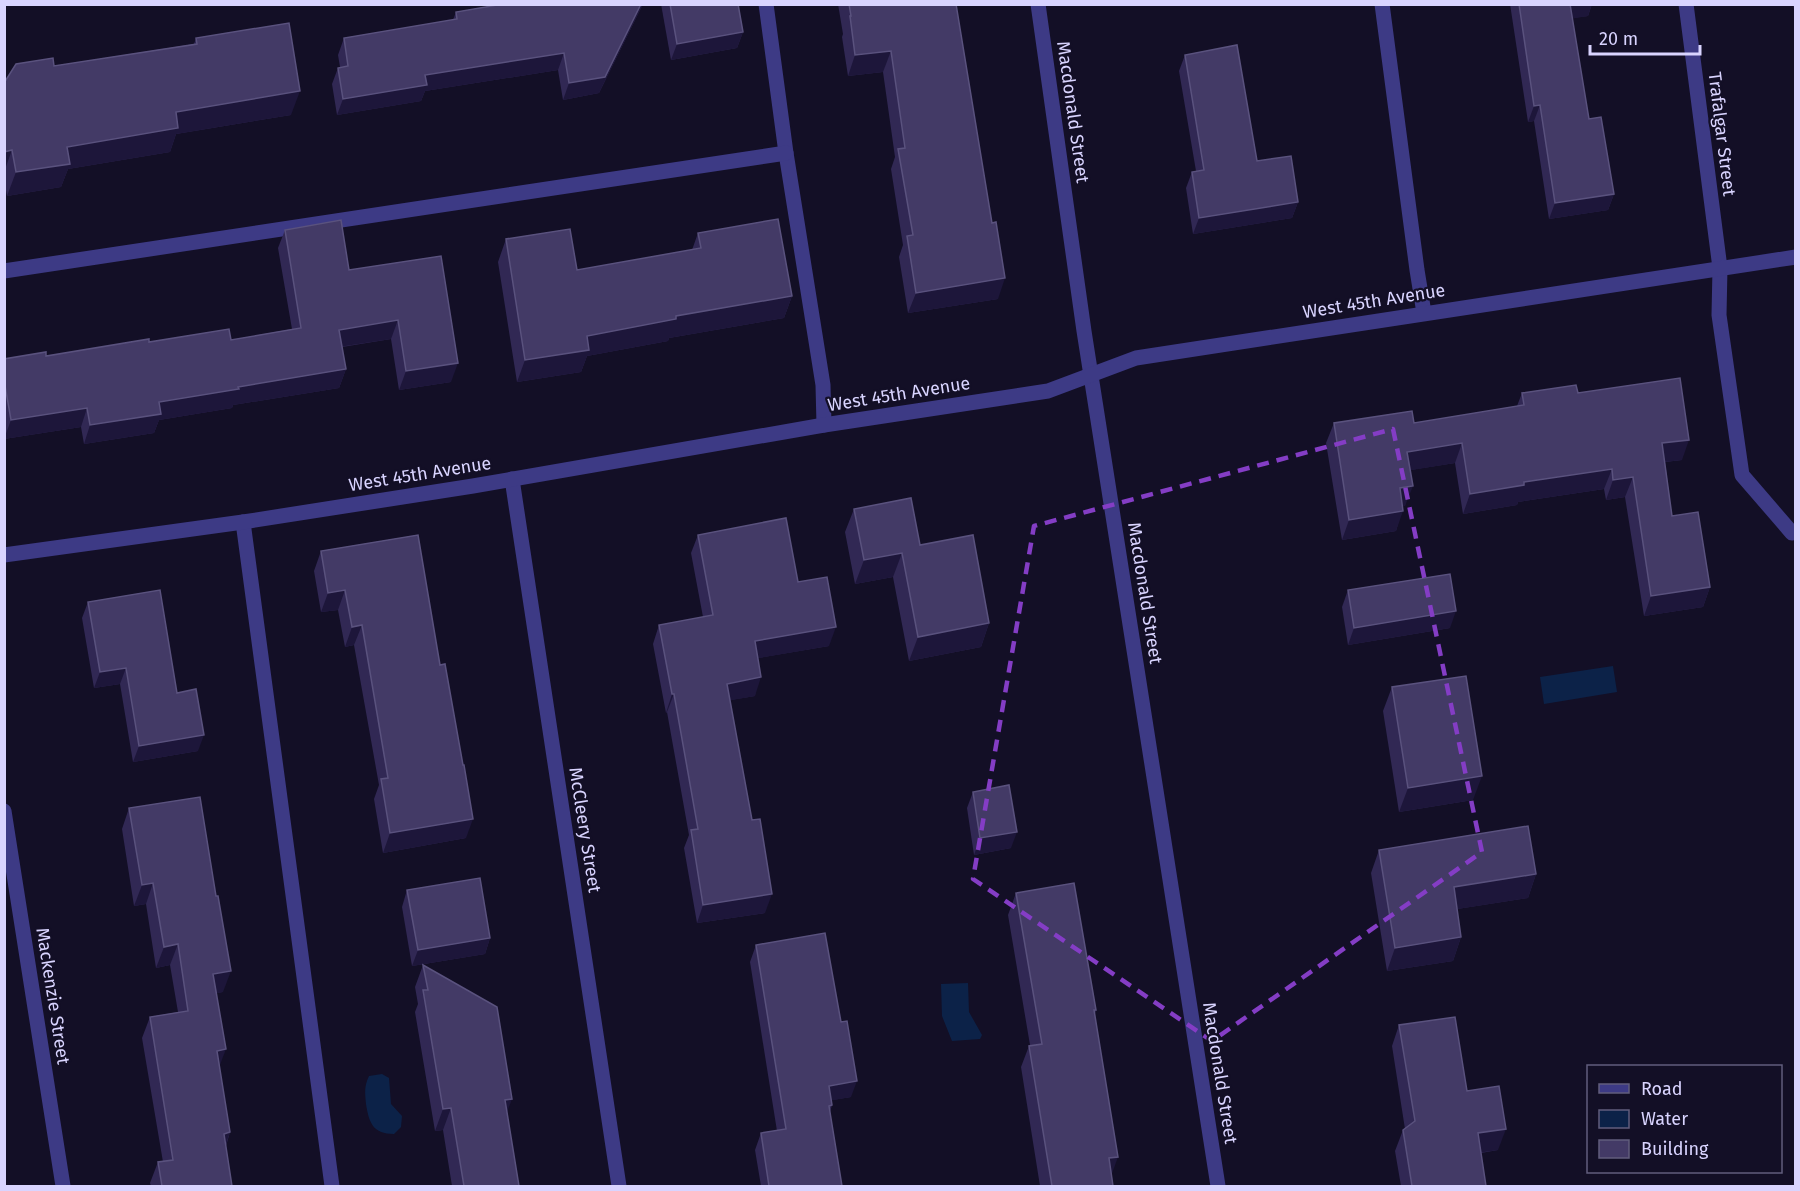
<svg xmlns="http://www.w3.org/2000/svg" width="1800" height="1191" font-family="'Fira Sans',sans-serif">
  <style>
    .water { fill: #0c2248 }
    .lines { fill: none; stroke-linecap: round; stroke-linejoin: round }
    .minor { stroke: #3d3a85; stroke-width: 15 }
    .wall { fill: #312854 }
    .shaded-wall { fill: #1d163a }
    .building { fill: #433a66; stroke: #5a527e; stroke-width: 1.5 }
    .marked { fill: none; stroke: #843dc5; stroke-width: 4.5; stroke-dasharray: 12 8; stroke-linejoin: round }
    .labels { text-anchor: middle; stroke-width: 4.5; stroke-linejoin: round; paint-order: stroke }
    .street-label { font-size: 18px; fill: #d9d4ff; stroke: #130f26 }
  </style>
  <rect width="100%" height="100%" fill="#130f26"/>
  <g class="water">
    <path d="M1613,666L1617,692L1544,704L1540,677Z"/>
    <path d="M968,983L969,1012L982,1035L980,1039L952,1041L942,1016L941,984Z"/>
    <path d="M382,1074L389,1078L391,1104L402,1116L401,1127L394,1134C373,1134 369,1123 366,1104C365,1092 364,1087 369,1076Z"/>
  </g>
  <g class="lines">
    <g class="minor">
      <path d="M766,4L786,153L823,385L824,425"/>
      <path d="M1038,4L1084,331L1218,1186"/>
      <path d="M1382,4L1417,270L1424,313"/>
      <path d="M1686,4L1720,268L1719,315L1742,475L1792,533L1796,532"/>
      <path d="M4,271L786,153"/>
      <path d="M512,479L619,1186"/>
      <path d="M243,522L332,1186"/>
      <path d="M4,555L243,522L473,486L824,425L1048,391L1136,358L1796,257"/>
      <path d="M4,811L63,1186"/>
    </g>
  </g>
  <g class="wall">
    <path d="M503,4H643L599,93L563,100L558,70L425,91L421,101L337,115L332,84L338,68L340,67L338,55L344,38L453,20L456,12Z"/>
    <path d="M661,4H738L743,32L737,48L671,60Z"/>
    <path d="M838,4H956L998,299L908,313L899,257L903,245L891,169L895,157L883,72L848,76L842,37L843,34Z"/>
    <path d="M1510,4H1592L1588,16L1572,18L1589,119L1614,194L1608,210L1549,219L1534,121L1528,122Z"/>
    <path d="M1793,4H1796V19Z"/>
    <path d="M196,38L291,115L176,134L170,152L68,169L61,187L7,196L4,179V83L54,66L194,44Z"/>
    <path d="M1185,55L1257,161L1298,202L1292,218L1193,234L1186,188L1192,172L1196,171L1179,71Z"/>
    <path d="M285,230L349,270L441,256L451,382L399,390L391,339L342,347L346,369L339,388L233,405L232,408L159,420L154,433L84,444L81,427L4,439V359L46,356L149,342L231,340L292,329L278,248Z"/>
    <path d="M698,233L792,296L784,318L669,338L668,341L587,356L581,372L517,382L498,262L506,239L577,270L692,250Z"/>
    <path d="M1522,393H1578L1682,460L1665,462L1672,516L1710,587L1703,607L1644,616L1625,497L1606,500L1604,489L1518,502L1517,505L1463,514L1455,463L1410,470L1405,506H1403L1396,531L1342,540L1326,443L1334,423H1414L1517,406Z"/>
    <path d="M854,509L920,545L989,623L981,647L909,661L893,577L855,584L845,532Z"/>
    <path d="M418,535L466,838L383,853L374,799L379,785L354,645L345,647L338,610L321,612L314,571L321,551Z"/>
    <path d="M698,535L798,582L829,646L758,658L755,696L730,700L765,913L697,923L684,848L689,835L667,712L666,713L653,644L659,625L703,617L691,553Z"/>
    <path d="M1348,590L1450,628L1348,645L1342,607Z"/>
    <path d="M88,602L177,693L198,751L133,762L120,684L94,688L82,618Z"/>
    <path d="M1392,687L1473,800L1399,812L1383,711Z"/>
    <path d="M973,792L1011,848L974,855L967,808Z"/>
    <path d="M129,808L223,992L216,993L219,1067L230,1132L226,1146L232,1186H151L150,1183L158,1162H163L142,1038L150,1017L178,1012L170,965L156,968L146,904L134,906L122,829Z"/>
    <path d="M1379,850L1536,874L1528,898L1457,909L1461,937L1453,961L1387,971L1371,873Z"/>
    <path d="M407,890L490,938L485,954L412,966L402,907Z"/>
    <path d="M1016,893L1096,1010L1095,1014L1113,1186H1040L1021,1067L1029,1046L1030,1045L1008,915Z"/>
    <path d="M756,945L851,1097L832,1100V1105L830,1112L842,1186H761L755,1150L761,1133L777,1131L750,962Z"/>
    <path d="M423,965L507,1112L519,1186H452L443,1130L435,1131L415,1012L418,1004L415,987Z"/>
    <path d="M1399,1025L1467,1091L1498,1150L1481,1153L1486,1186H1401L1395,1151L1403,1130L1405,1129L1392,1046Z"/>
  </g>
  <g class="shaded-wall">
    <path d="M641,4H643L599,93L563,100L569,83Z"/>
    <path d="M1569,4H1592L1588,16L1564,20Z"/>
    <path d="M743,32L737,48L671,60L677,44Z"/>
    <path d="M891,51L883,72L848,76L855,55Z"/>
    <path d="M564,53L558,70L425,91L421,101L337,115L343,99L425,75Z"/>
    <path d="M300,91L291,115L176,134L170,152L68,169L61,187L7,196L16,172L67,147L176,112Z"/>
    <path d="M1540,105L1534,121L1528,122L1534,106Z"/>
    <path d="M12,150L4,172V152Z"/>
    <path d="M1614,194L1608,210L1549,219L1555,203Z"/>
    <path d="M1298,202L1292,218L1193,234L1199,218Z"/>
    <path d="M1005,278L998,299L908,313L916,293Z"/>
    <path d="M792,296L784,318L669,338L668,341L587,356L581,372L517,382L525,360L587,336L676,316Z"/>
    <path d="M398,320L391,339L332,348L339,330Z"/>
    <path d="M458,363L451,382L399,390L406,371Z"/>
    <path d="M346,369L339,388L233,405L232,408L159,420L154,433L84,444L90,425L159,402L238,387Z"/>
    <path d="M87,408L81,427L4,439L11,420Z"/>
    <path d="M1689,440L1682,460L1655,463L1662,443Z"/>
    <path d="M1462,443L1455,463L1400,472L1407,452Z"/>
    <path d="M1612,469L1604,489L1518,502L1517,505L1463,514L1470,494L1524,482Z"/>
    <path d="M1633,477L1625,497L1606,500L1613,480Z"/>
    <path d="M1413,486L1405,506L1392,508L1400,488Z"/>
    <path d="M1403,511L1396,531L1342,540L1349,520Z"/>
    <path d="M902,553L893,577L855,584L864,560Z"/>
    <path d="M1710,587L1703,607L1644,616L1651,596Z"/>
    <path d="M345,590L338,610L321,612L328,593Z"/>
    <path d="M1456,611L1450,628L1348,645L1354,628Z"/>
    <path d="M989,623L981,647L909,661L918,637Z"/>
    <path d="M362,625L354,645L345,647L352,627Z"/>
    <path d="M836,627L829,646L748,660L755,641Z"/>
    <path d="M126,668L120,684L94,688L100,672Z"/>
    <path d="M761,677L755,696L721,702L727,684Z"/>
    <path d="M672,694H674L667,712L666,713Z"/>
    <path d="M204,735L198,751L133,762L139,746Z"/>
    <path d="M1482,776L1473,800L1399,812L1408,788Z"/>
    <path d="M473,819L466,838L383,853L390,833Z"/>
    <path d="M1017,832L1011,848L974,855L980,838Z"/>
    <path d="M1536,874L1528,898L1445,911L1454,887Z"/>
    <path d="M153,883L146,904L134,906L142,885Z"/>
    <path d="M772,894L765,913L697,923L703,905Z"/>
    <path d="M1461,937L1453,961L1387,971L1395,948Z"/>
    <path d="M490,938L485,954L412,966L418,950Z"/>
    <path d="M178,944L170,965L156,968L164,947Z"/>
    <path d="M231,971L223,992L206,995L213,974Z"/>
    <path d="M226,1049L218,1070L217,1051Z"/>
    <path d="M857,1081L851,1097L823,1102L829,1086Z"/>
    <path d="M512,1099L504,1120L505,1100Z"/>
    <path d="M451,1108L443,1130L435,1131L443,1109Z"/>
    <path d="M1506,1129L1498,1150L1470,1154L1478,1133Z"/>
    <path d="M230,1132L223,1153L224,1134Z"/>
    <path d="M1118,1157L1110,1179L1109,1158Z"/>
  </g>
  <g class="building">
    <path d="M503,4H641L605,77L569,83L564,53L425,75L427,85L343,99L338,68L348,66L344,38L457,19L456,12Z"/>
    <path d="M670,4H738L743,32L677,44Z"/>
    <path d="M849,4H956L992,223L996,222L1005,278L916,293L907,236L913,235L898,149L905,148L891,51L855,55L850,16H851Z"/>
    <path d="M1519,4H1570L1589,119L1601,117L1614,194L1555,203L1540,105L1534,106Z"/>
    <path d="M289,23L300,91L176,112L178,128L67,147L70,164L16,172L12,150L4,152V83L16,64L53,58L54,66L197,44L196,38Z"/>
    <path d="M1237,45L1257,161L1291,156L1298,202L1199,218L1192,172L1204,170L1185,55Z"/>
    <path d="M778,219L792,296L676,316V319L587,336L589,350L525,360L506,239L570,229L577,270L701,248L698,233Z"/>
    <path d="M341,220L349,270L441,256L458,363L406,371L398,320L339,330L346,369L238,387L239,389L159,402L161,414L90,425L87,408L11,420L4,380V359L46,352V356L149,339V342L229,329L231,340L301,328L285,230Z"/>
    <path d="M1680,378L1689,440L1662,443L1672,516L1698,512L1710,587L1651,596L1633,477L1613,480L1612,469L1524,482V485L1470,494L1462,443L1407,452L1413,486L1400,488L1403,511L1349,520L1334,423L1412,411L1414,423L1524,405L1522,393L1576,385L1578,393Z"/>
    <path d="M911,498L920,545L973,535L989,623L918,637L902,553L864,560L854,509Z"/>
    <path d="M786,518L798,582L827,577L836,627L755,641L761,677L727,684L752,820L760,819L772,894L703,905L691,830L698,829L674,694H672L659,625L713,615L698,535Z"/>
    <path d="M418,535L440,665L445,664L463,765H464L473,819L390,833L381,779L388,778L362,625L352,627L345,590L328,593L321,551Z"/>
    <path d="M1450,574L1456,611L1354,628L1348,590Z"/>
    <path d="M160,590L177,693L196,689L204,735L139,746L126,668L100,672L88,602Z"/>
    <path d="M1466,676L1482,776L1408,788L1392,687Z"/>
    <path d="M1009,785L1017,832L980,838L973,792Z"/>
    <path d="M200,797L216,896H218L231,971L213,974L226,1049L217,1051L230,1132L224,1134L232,1186H162L158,1162L173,1160L150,1017L188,1011L178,944L164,947L153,883L142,885L129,808Z"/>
    <path d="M1528,826L1536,874L1454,887L1461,937L1395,948L1379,850Z"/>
    <path d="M480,878L490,938L418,950L407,890Z"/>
    <path d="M1074,883L1096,1010H1094L1118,1157L1109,1158L1113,1186H1052L1029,1046L1042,1044L1016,893Z"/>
    <path d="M825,933L841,1022L847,1021L857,1081L829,1086L832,1105L829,1106L842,1186H769L761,1133L786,1129L756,945Z"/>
    <path d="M423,965L497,1007L512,1099L505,1100L519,1186H464L451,1108L443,1109L423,990H428Z"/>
    <path d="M1455,1017L1467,1091L1499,1086L1506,1129L1478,1133L1486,1186H1412L1403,1130L1415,1121L1399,1025Z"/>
  </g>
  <path class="marked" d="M1393,429L1482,852L1212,1041L973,879L1034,526Z"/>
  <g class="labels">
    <g class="street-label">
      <text transform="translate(1073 112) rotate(82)" y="6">Macdonald Street</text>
      <text transform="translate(1722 134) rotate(83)" y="6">Trafalgar Street</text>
      <text transform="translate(1374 301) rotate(-9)" y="6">West 45th Avenue</text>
      <text transform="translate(899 394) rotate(-9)" y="6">West 45th Avenue</text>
      <text transform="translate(420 474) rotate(-9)" y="6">West 45th Avenue</text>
      <text transform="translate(1145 593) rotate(81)" y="6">Macdonald Street</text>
      <text transform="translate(585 830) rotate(81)" y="6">McCleery Street</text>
      <text transform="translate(53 996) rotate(81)" y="6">Mackenzie Street</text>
      <text transform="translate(1220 1073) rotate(81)" y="6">Macdonald Street</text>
    </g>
  </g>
  <rect width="1800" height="1191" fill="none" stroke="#d9d4ff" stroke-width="12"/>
  <rect x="1587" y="1065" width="195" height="108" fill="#130f26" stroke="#625e7d" stroke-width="1.5"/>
  <rect x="1599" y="1084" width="30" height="9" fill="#3d3a85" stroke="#625e7d" stroke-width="1.5"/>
  <text x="1641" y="1095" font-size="18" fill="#d9d4ff">Road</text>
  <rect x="1599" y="1110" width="30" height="18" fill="#0c2248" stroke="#625e7d" stroke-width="1.5"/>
  <text x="1641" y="1125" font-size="18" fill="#d9d4ff">Water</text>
  <rect x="1599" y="1140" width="30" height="18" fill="#433a66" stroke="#625e7d" stroke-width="1.5"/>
  <text x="1641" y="1155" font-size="18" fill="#d9d4ff">Building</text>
  <path d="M1590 45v9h110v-9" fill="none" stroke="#d9d4ff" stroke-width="3"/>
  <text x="1599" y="45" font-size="18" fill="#d9d4ff" stroke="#130f26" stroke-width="4.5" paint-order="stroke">20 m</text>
</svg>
